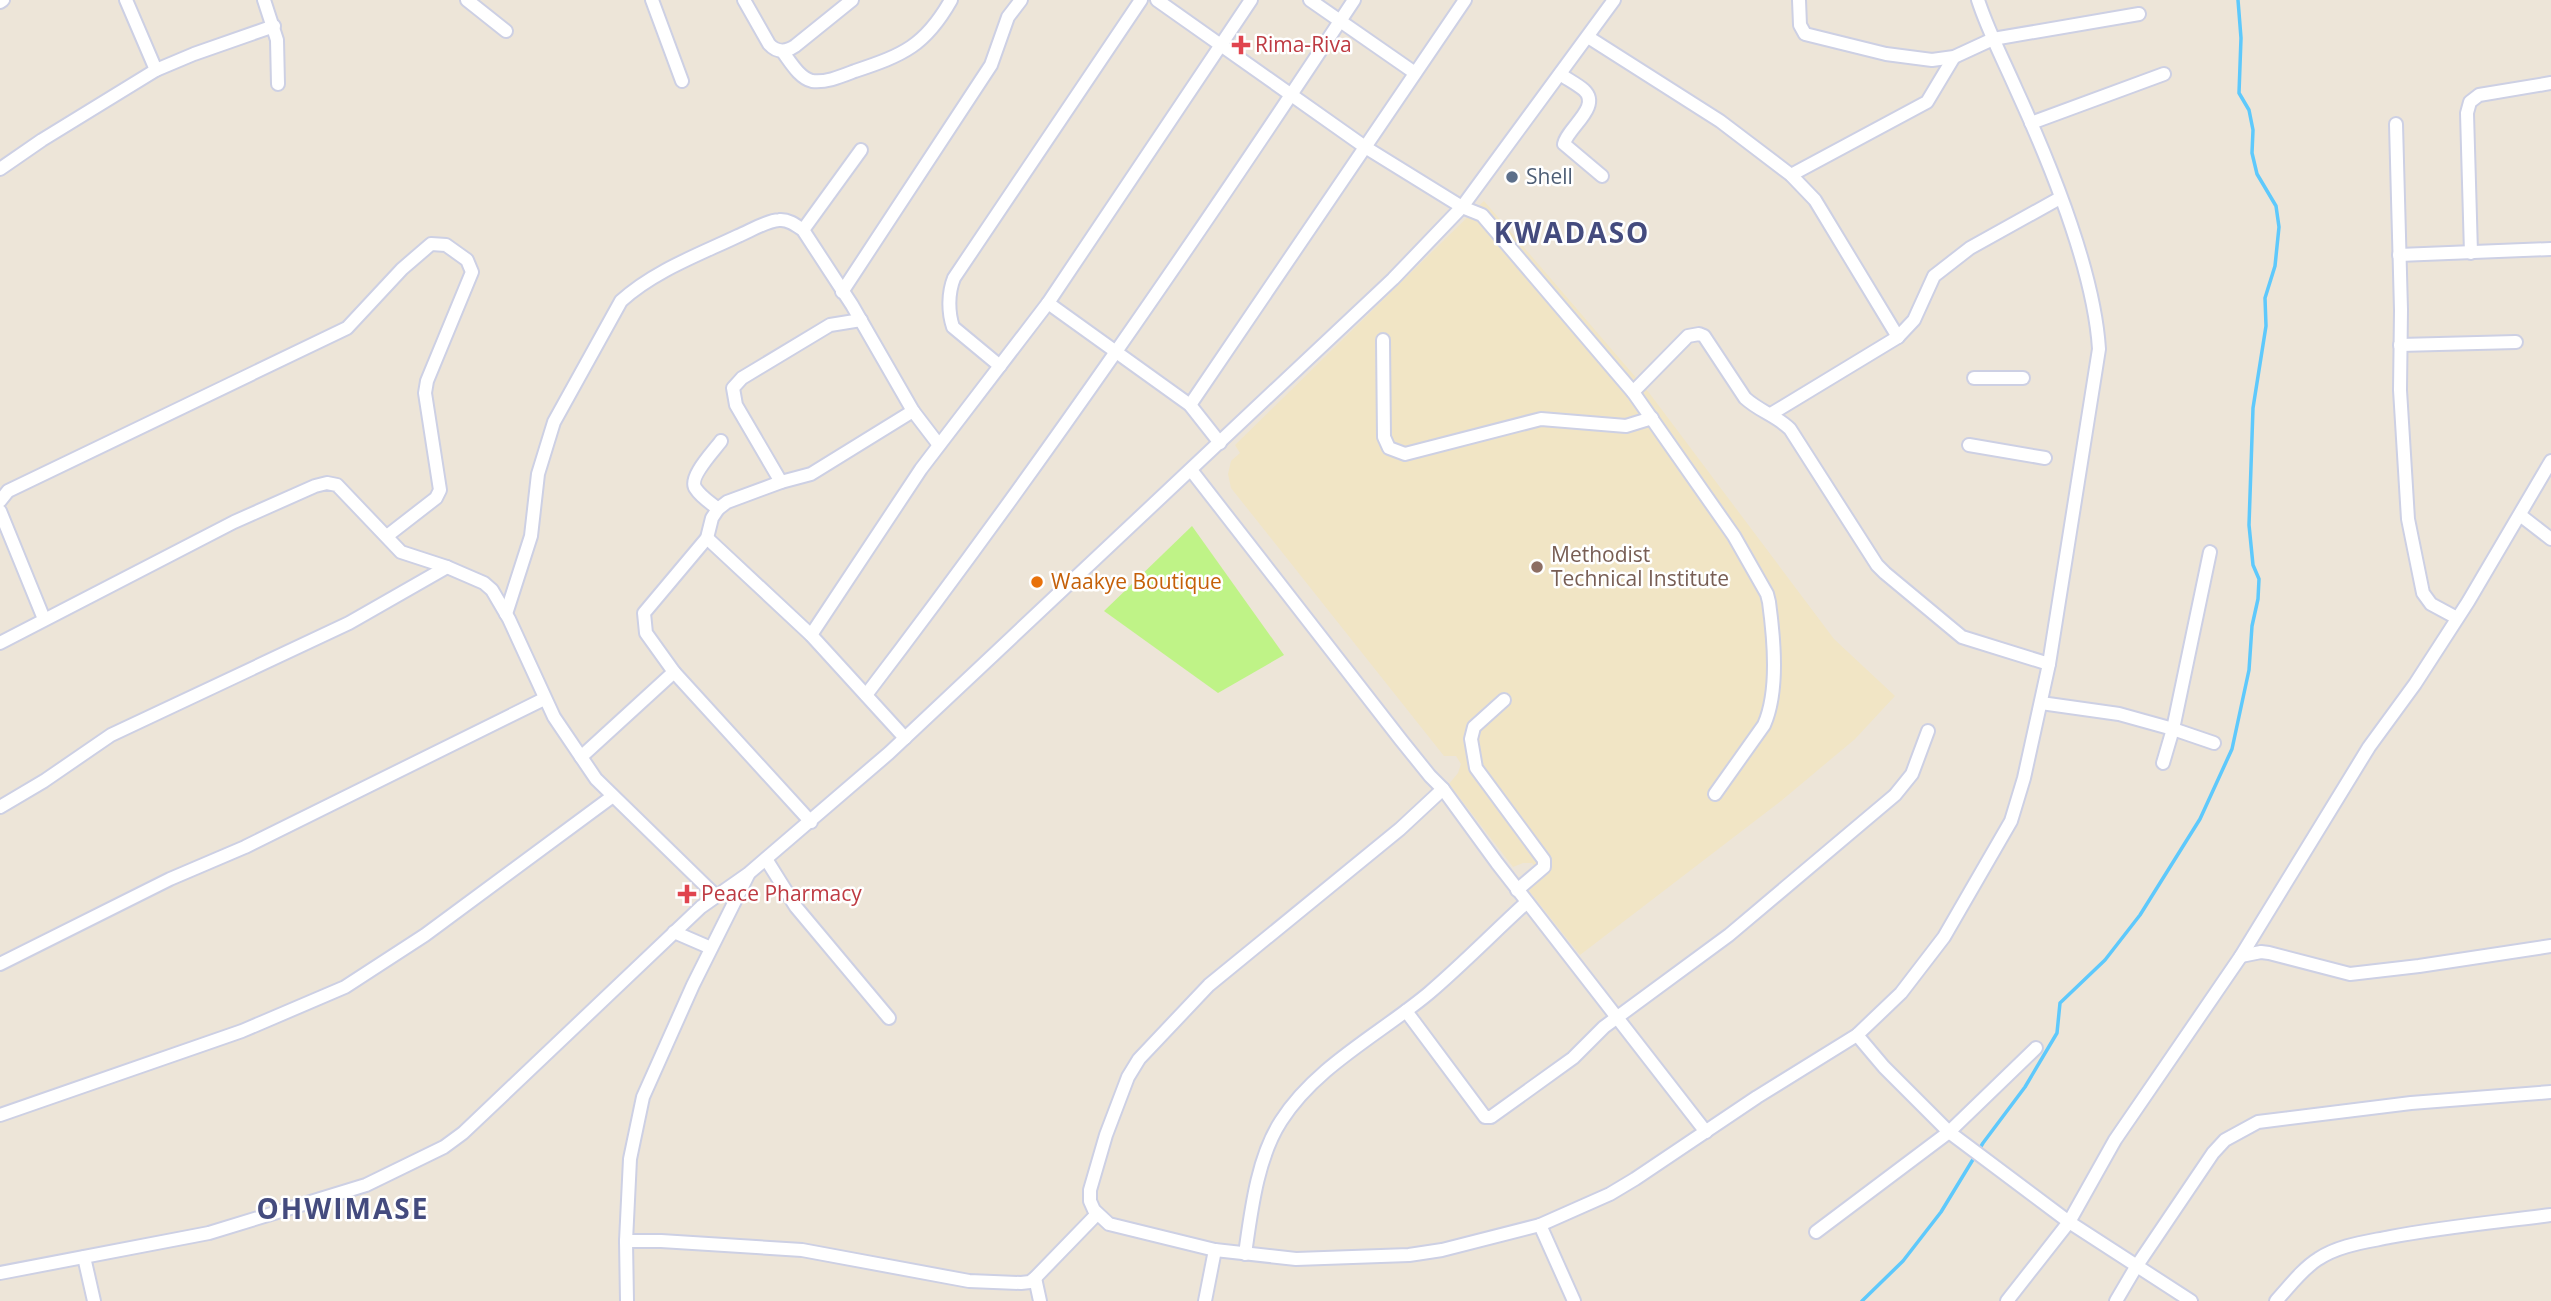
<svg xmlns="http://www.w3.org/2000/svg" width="2551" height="1301" font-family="'Open Sans',sans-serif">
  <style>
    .education { fill: #f1e5c5 }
    .pitch { fill: #bff387 }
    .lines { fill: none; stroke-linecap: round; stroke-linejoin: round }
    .stream { stroke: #5ec9fc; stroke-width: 3.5 }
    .minor-casing { stroke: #cdd0e4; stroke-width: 16 }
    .minor { stroke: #fff; stroke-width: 12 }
    .health-dot { fill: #e0444e; stroke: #fff; stroke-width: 2.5 }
    .service-dot { fill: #5c6f8a; stroke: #fff; stroke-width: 2.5 }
    .education-dot { fill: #8d6e63; stroke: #fff; stroke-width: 2.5 }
    .food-dot { fill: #e8710a; stroke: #fff; stroke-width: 2.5 }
    .labels { text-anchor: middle; stroke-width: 5; stroke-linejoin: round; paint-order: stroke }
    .health-label { font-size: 21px; fill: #be3a42; stroke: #fff; text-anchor: start }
    .service-label { font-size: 21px; fill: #4e5e75; stroke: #fff; text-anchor: start }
    .education-label { font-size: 21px; fill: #785e54; stroke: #fff; text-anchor: start }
    .food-label { font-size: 21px; fill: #c56008; stroke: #fff; text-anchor: start }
    .district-label { font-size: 28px; font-weight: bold; letter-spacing: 2px; fill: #444b7e; stroke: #fff }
  </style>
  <rect width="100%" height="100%" fill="#ede5d8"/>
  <path class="education" d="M1484,201L1650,394L1834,639L1895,696L1855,739L1781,801L1580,955L1526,887L1537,869L1532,863H1523L1513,867L1449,784L1458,773L1461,764L1456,756H1444L1231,488L1228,474L1231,461L1240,453L1235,445Z"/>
  <path class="pitch" d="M1192,526L1284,655L1218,693L1104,611Z"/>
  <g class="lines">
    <path class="stream" d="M1862,1301L1903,1261L1941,1212L1983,1143L2025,1087L2057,1033L2060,1003L2105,960L2140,915L2200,819L2232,749L2249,670L2252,626L2258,599L2259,579L2253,565L2249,525L2253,408L2266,326L2265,298L2275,266L2279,227L2276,206L2257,174L2252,153L2253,130L2249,110L2239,93L2241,38L2238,0"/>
    <g class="minor-casing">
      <g id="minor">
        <path d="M126,0L156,70L194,54L274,26"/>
        <path d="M264,0L277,40L278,84"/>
        <path d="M467,0L506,31"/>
        <path d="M652,0L682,81"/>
        <path d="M744,0L769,44C777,53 786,52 795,46L852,0"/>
        <path d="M1157,0L1365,147L1462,207L1482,215L1633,392L1688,336L1699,334L1704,336L1745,398C1759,411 1777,416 1790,429L1877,565L1885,573L1962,637L2049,664"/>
        <path d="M1310,0L1415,73"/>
        <path d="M1799,0L1800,25L1805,34L1886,54L1932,60L1954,57L1993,39L2139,14"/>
        <path d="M0,2L3,0"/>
        <path d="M1588,37L1720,121L1791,175L1815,200L1898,337"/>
        <path d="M782,51C790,61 799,78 812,81C826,83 842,76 855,71C903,55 925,46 951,0"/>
        <path d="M1560,74C1567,79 1577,84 1584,90C1602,107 1567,128 1564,144L1602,176"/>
        <path d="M2031,123L2164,74"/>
        <path d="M2396,124L2401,310L2400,390L2408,519L2423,593L2431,604L2457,618"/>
        <path d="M0,169L42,140L156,70"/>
        <path d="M1791,175L1927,102L1954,57"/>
        <path d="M803,230L861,150"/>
        <path d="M2471,253L2467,113L2470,102L2479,95L2551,83"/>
        <path d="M2399,255L2551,249"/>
        <path d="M842,292L991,65L1008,17L1021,0"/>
        <path d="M1048,303L1190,405L1220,443"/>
        <path d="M1383,340L1384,437L1389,448L1405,454L1541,419L1626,426L1652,418"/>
        <path d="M2400,345L2516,342"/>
        <path d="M1000,366L953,327C948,312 948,293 954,278L1141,0"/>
        <path d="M1974,378H2023"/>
        <path d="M1633,392L1734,536L1767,594L1769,602C1774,639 1779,691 1764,725L1715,794"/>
        <path d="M1190,405L1465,0"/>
        <path d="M1771,414L1898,337L1914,320L1934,276L1970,248L2060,198"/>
        <path d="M1969,445L2045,458"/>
        <path d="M1191,470L1401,740L1430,776L1443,789L1497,863L1706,1132"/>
        <path d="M781,482L736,405L733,388L742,378L830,325L861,320"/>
        <path d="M0,501L8,491L347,328L402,269L431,244L446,245L467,260L472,272L427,381L425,393L440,490L436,498L387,536"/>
        <path d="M718,509C711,503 701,497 696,489C687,478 714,451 721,441"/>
        <path d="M0,511L44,619"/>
        <path d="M2520,515L2551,539"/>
        <path d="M707,538L811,635L905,738"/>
        <path d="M506,614L531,536L538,474L554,422L621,301C654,271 698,255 738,236C750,231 766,221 779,220C788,219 796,225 803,230L852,305L913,411L939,445"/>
        <path d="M811,635L921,469L1048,303L1251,0"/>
        <path d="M0,643L234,522L315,486L327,483L337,485L401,552L447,567L484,583L492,590L509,619L554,717L596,779L715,895"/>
        <path d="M866,695C1038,470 1198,236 1354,0"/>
        <path d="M1504,700L1474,727L1471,739L1476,768L1544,860V867L1517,890"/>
        <path d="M2041,703L2119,714L2173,729L2214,743"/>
        <path d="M581,757L674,672"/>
        <path d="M2163,763L2173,729L2210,552"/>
        <path d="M1443,789L1400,829L1209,985L1139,1059L1128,1077L1106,1135L1090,1190V1201L1094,1210L1109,1224L1215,1250L1296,1259L1409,1255L1442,1250L1540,1225L1610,1194L1635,1179L1757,1097L1857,1035L1901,993L1944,937L2011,821L2024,778L2049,664L2099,349C2094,270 2049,161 2016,89C2003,59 1988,31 1978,0"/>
        <path d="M0,807L44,781L111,735L349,623L447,567"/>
        <path d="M811,822L674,672L646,633L644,613L707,538L712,518L718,509L727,502L781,482L811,474L913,411"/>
        <path d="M766,859L796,907L889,1018"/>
        <path d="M674,932L711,948"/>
        <path d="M2241,956L2261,952L2269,953L2350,974L2419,966L2551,946"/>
        <path d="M0,964L170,879L245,847L544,699"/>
        <path d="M1406,1011L1485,1117H1491L1573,1058L1604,1027L1729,935L1895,795L1912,774L1928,731"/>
        <path d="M1857,1035L1884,1067L1949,1132L2069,1222L2191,1301"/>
        <path d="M0,1115L242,1031L345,987L425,935L613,796"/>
        <path d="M1540,1225L1574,1301"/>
        <path d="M1816,1232L1949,1132L2036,1048"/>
        <path d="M626,1241H661L802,1250L969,1281L1021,1283L1030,1282L1035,1278L1097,1214"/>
        <path d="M1245,1254C1251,1212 1257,1158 1281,1121C1316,1066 1380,1034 1429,993C1463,964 1494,932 1527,902"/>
        <path d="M84,1257L94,1301"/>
        <path d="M0,1273L209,1233L366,1185L444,1147L463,1133L701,907L748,874L889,753L1393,279L1462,207L1614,0"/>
        <path d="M1035,1278L1040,1301"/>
        <path d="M627,1301L626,1241L630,1159L643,1097L693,985L748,875"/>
        <path d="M1205,1301L1215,1250"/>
        <path d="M2007,1301L2069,1222L2115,1140L2241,956L2369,747L2415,684L2468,602L2551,461"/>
        <path d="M2116,1301L2136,1267L2213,1153L2225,1140L2258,1122L2411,1103L2551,1092"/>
        <path d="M2276,1301C2289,1287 2302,1269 2318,1259C2339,1245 2366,1242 2390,1237C2443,1227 2497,1222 2551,1215"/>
      </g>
    </g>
    <use href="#minor" class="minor"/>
  </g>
  <g class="health-dot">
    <path d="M1237.5 34.5h7v7h7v7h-7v7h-7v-7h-7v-7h7z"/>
    <path d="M683.5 883.5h7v7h7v7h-7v7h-7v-7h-7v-7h7z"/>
  </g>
  <circle class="service-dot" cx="1512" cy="177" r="7"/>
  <circle class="education-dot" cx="1537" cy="567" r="7"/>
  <circle class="food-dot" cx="1037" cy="582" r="7"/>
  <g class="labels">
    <g class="health-label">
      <text x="1255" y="52">Rima-Riva</text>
      <text x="701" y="901">Peace Pharmacy</text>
    </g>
    <g class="service-label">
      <text x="1526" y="184">Shell</text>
    </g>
    <g class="education-label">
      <text x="1551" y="562">Methodist<tspan x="1551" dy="24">Technical Institute</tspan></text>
    </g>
    <g class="food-label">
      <text x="1051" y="589">Waakye Boutique</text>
    </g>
    <g class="district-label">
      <text x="1572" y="243">KWADASO</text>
      <text x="343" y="1219">OHWIMASE</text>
    </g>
  </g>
</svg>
